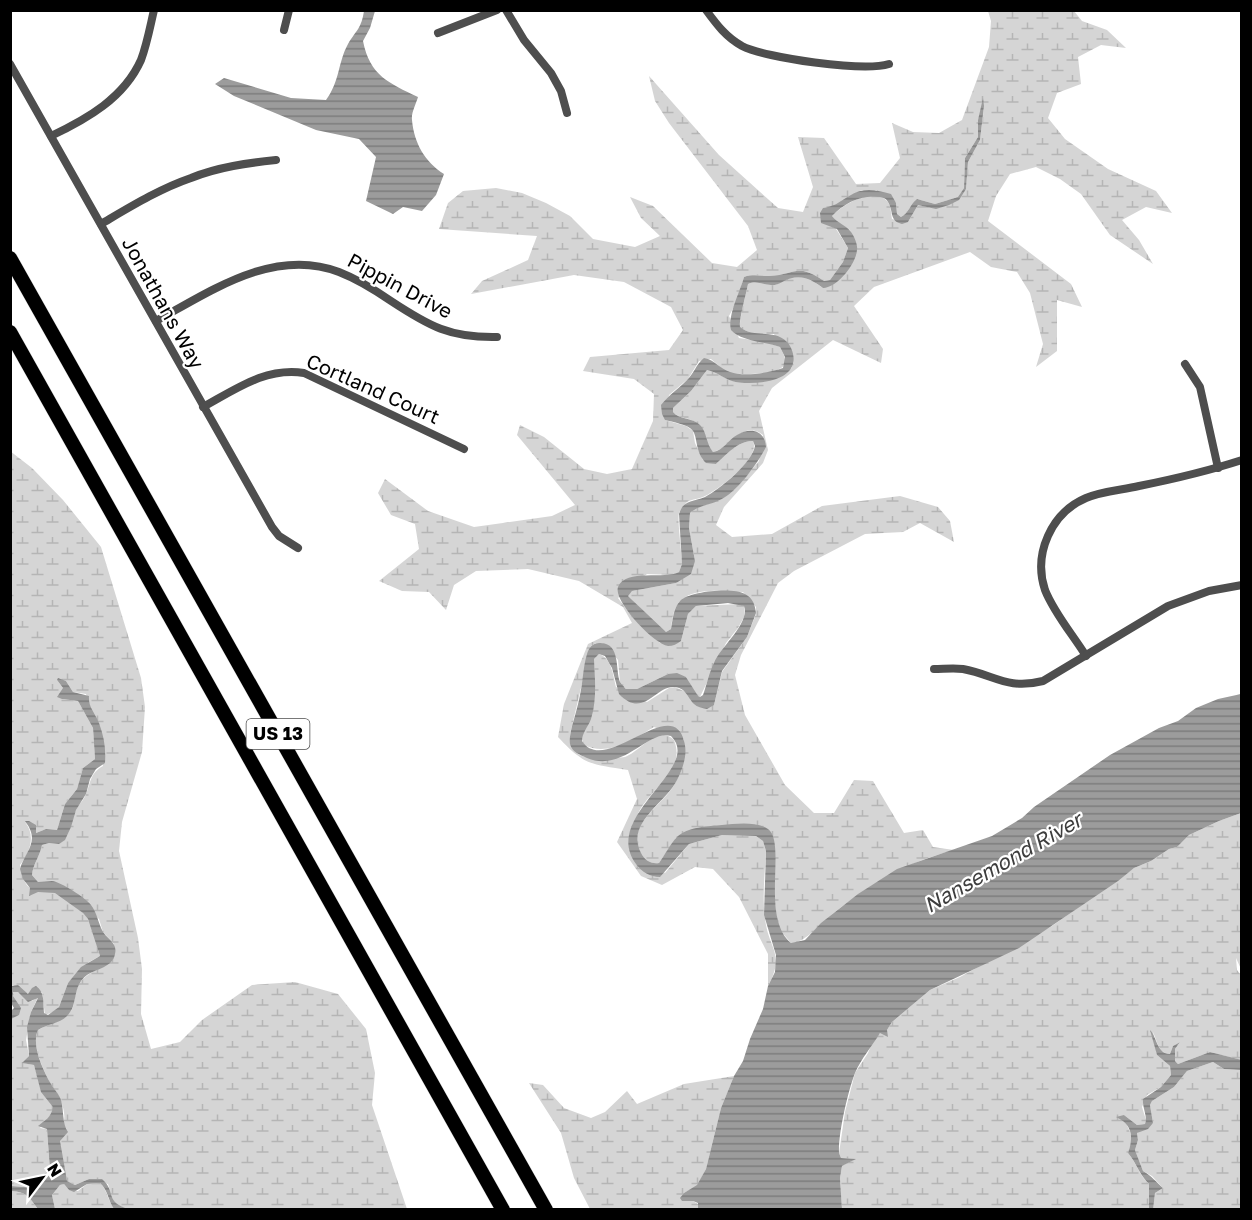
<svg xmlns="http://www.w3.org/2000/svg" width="1252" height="1220" font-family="'Golos Text',sans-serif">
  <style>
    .wetland { fill: url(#wetland-marsh) }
    .water { fill: url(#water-rules) }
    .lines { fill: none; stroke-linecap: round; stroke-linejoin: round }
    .highway-casing { stroke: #dbdbdb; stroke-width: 15 }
    .street { stroke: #4e4e4e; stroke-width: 8 }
    .highway { stroke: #000; stroke-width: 14 }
    .labels { text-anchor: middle; stroke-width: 4.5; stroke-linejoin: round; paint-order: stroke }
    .shield { fill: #fff; stroke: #4c4c4c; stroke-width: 1.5 }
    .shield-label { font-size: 18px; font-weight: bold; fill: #000 }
    .street-label { font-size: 20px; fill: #000; stroke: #fff }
    .water-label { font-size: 21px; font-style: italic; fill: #3d3d3d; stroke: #fff }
  </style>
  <defs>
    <pattern id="wetland-marsh" width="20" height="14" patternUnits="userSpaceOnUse" patternTransform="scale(1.5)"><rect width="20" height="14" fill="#d5d5d5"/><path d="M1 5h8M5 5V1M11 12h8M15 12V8" fill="none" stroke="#b5b5b5"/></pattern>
    <pattern id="water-rules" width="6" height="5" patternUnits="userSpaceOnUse" patternTransform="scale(1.5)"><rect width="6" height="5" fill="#9c9c9c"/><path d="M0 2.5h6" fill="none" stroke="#7d7d7d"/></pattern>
  </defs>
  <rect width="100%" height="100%" fill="#fff"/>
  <g class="wetland">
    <path d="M988,11H1074L1082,21L1107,30L1126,48L1101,45L1078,57L1081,84L1057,93L1048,118L1065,139L1108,169L1156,191L1172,213L1146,207L1122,220L1139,240L1153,264L1110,235L1081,194L1060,179L1036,167L1010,174L996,196L988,221L1071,284L1082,307L1057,300V351L1036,367L1043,344L1030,293L1017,272L991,267L970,252L874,287L854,306L883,349L881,363L833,340L772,388L759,411L768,450L763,463L724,507L716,525L732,537L772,534L822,506L900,496L938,507L950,521L954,542L920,523L903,532L865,534L794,571L778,583L741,655L735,675L745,715L785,785L814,813H834L854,780L873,781L904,833L923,830L933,847L954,850C905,863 875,881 835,912C823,921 806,943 791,943L780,930L777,922L767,828L676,838L659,863C651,864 644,861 640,853C625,822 667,804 676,781C681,769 682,752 684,739L654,727C634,739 608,757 584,745L581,737C596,709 595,690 594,659L599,654C612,659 613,675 616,687L647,702L669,688L675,687L714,705L722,672L747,637L756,614V607L743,592C724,591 689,586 677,605C673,612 672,620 671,629L666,632C652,624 641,607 628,596V593L632,591L676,583L695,561L689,528L690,513L696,508L720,500L742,481L759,461L763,435C742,419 731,449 713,452C704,443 705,430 695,422C688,417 679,419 673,412V408L691,391L707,370C717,372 724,378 733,381C747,385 778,372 792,368L774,334H753L740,328C739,319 746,295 748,284C757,280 762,285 771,285C776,286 780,283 784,280C800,273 811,279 823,288L854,259L850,230L834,220L832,216C842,205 874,186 887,201C891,205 891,213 892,219L908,222L918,205C943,210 948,206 966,189L968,162L980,140L984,107L978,120V137L965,158L964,188L958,197L935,204L917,199C910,204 909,213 901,217L897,214L896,203L876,190H862L849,196L837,206L823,208L848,248L843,262L830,280L824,281C796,262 796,275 769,276C760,276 753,274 744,277L736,303L729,316L739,338L766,342L780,347C783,353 787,359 784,365C779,375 741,375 730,373C723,371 717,364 711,359L699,361L688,379L669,395L665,420L686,426L693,431L695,443L703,460L716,464C726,455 739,440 753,441C761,458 719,489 705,496C700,499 692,499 687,502C685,504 680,510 679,513C677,519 682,555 682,564L679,572L673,575L647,574L618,598L630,614L660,643L681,641L688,614L696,606L740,604L744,606V617L738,628L726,643L700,697L697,696L686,677L668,674L637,689H626L620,682L618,660L603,643H596L591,646L570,734C570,758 586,759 606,758C612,757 620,758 625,757C640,752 658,724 674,740C687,772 647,790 637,816C633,826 632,838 629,848L665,873L689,844L722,835L756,836L763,841L766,851C765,873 762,896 765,918C768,949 786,953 768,986V954L739,897L713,869L695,867L662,885L641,876L617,842L637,799L628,770C591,764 585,766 558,737L564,704L588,644L632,623L623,607L579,581L528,569L476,571L454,585L446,610L429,592L402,591L379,581L419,549L415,524L391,515L378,493L385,479L428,511L474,527L552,516L575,505L517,435L520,425L544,437L584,469L607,474L632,469L653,421L654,394L634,379L583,371L590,357L669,350L683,330L671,307L624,282L574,275L471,294L482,281L528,260L537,236L439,229L448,203L463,191L496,188L522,193L546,203L570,216L593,239L635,247L660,236L641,218L630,197L653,206L712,263L737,267L757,250L748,226L669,123L655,101L649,76L719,155L778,208L803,212L813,187L798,137L824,138L856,184L880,183L900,158L892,123L913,132L939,133L962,120L989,47L991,21Z"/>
    <path d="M10,451L32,468L63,500L101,547L141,678L145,707L142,752L122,822L119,851L138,938L142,969L141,1014L151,1049L180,1042L202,1020L252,985L295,982L338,994L366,1029L375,1073L372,1105L407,1209H129C112,1205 113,1200 108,1184L89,1179L75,1185L67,1181C65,1174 59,1146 60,1140C63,1122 68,1118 60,1099C58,1093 53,1088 50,1083C43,1069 31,1045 38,1030C49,1023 67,1022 73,1007C76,997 74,989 82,980C90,971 104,968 113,959L114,944L103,932L99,919L52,881L38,882L32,875C33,864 40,856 42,845L49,843L59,844C71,835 70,823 76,810C78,805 84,800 86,794C91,782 90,773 103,766L98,721L92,712L86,694L73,692L66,681L57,680L63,688L62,699L78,701L93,728L95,759L83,768L77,789L65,804L57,830L46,829L36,833L25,822C36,836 30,852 20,865C26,896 32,887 56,893C58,894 80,910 82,912C93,921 96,943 100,956L89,962L68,983L59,1007L56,1011L45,1015L42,992L28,994L13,985L11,986Z"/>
    <path d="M1241,813V969L1236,958L1237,970L1241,975V1060L1210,1052L1178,1064L1175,1061V1049L1180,1042L1173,1046L1170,1054C1159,1054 1157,1041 1153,1032L1157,1055L1170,1066L1171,1075L1161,1087L1147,1095L1142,1107L1146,1120L1145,1124L1137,1125L1124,1115C1127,1132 1136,1132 1128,1153C1137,1164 1139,1175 1149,1184V1209H842L840,1178L842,1166L855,1159L841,1158L839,1153L845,1112L855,1073L868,1053L872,1043L880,1033L887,1030L892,1022L930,990L960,977L1052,926L1134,868L1151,861L1169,849L1177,847L1189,835L1219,821Z"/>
    <path d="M13,992H18L32,1001L38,997L31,1012L26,1040L29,1056L23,1063L34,1065L42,1092L54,1107L52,1113L40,1128L47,1129L50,1170L38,1178L37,1188L11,1186L10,1019L19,1015L13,996Z"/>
    <path d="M1213,1062L1224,1069L1241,1070V1209H1153L1155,1193L1163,1188L1152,1176L1143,1171L1135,1150L1138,1140L1137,1133L1153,1123L1150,1105L1152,1101L1174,1087L1187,1071Z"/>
    <path d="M734,1076L721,1108L706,1169L697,1186L684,1193L682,1201H693L698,1204V1209H590L574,1178L561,1133L529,1083L543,1085L564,1108L591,1118L605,1112L627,1091L637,1104L684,1084Z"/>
    <path d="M100,1183C108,1190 107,1201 115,1209H55L52,1195L60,1185L64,1184L69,1190L78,1191L87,1184Z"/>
    <path d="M11,1191C27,1192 29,1197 38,1209L11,1210Z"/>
  </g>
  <g class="water">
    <path d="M364,11H375L370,28L363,41C370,76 389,83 418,97C416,104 411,113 412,120C414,143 425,162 444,174L436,195L422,211L403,207L393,214L366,201L376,157L359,139L316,130L234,96L215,84L224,78L291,98L326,100C340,81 338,62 348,44C357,29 361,29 364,11Z"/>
    <path d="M983,98L984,106L980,140L968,162L966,189L959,200L949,205L936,209L918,205L908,222L902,224C889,221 894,212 888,202C886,198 884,198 880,197C862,194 844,203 832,216C837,223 846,225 851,232C854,236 858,245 857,250C856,264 837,288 823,288C811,279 799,273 784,281C780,283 776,286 771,285C762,285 757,280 748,284C746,295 739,319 740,327C754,339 774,328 787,342C792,347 795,357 793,363C790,383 748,386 732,381C723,378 717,372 707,370L691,391L673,408V412C679,420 692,417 700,425C707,432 706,444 713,452C724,450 728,440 737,435C750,427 765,430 766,447C757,464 738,491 720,500C710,505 699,505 690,513L689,528L695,561L691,574L676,583L632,591L628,596L666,632L671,629C673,619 673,609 680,601C689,591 734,587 745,594C753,598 755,605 756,613L747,637L722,671L714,705L707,709C702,708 697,707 694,704C687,697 686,687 673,687C655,687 643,719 619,694L612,668L605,656L599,654L594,659C595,679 597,700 591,719C588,727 582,733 582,741C605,777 672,693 684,741C688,754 683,768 677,780C666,803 625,823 641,853C645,861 651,864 659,863C665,855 670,844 677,837C687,827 709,826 722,825C735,824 756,821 768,829C787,843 760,917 791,943L805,940L821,923L858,894L897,869L992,836L1022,818L1034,807L1110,755L1159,728L1178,721L1196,708L1218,699L1241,694V813L1219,821L1189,835L1177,847L1169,849L1151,861L1134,868L1118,881L1019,948L930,990L892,1022L887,1030L888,1037L880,1033C872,1046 861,1059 855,1073C848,1091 838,1134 839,1153L841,1158L856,1159L842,1166L840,1178L842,1209H698V1203L693,1201H682L680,1198L684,1193L697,1185L706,1169L721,1108L734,1076L743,1061L750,1039L763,1009L768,986L775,972L776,955L764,915L766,851L763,841L756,836L722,835L689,844L660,877C650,877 642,872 636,864C600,816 704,768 671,736C648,729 624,773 587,758C580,755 572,752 570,744C569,738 571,731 572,726C575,716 578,705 580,695C583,682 583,667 587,654C589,648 592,643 599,643C621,642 615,669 620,682C621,683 625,688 626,689H637L668,674L677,673L686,677L698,696L700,697L703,695C707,684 709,673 714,663C721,646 750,624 744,606L728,603L696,606L688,614L681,641C677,644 673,646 668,646C654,644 613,601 618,587C626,568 665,580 679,572L682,564L679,514C683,500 693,502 705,497C720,489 752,463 755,446L753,441C739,440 726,455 716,464L706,463C695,452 698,439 693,431C688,424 672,422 665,420L662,414L661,405C669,395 678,389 686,381C694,374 696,364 704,358C715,360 720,369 730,372C744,377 769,373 783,368L785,357L780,347C766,342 740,341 731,330C727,316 740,292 744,277C753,274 760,276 769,276C796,275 796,262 824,281L830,280L843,262L848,248L837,229L821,223L820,213L823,208C838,205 837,203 849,196C863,187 876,190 891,194L896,203L897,214L901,217C909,213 910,204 917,199L935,204L958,197L964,188L965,158L978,137V120Z"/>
    <path d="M58,678L66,681L73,692L89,696C88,707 95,713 99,723C104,736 106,749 105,763L96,769L90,779L86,794L76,810L71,827L65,840L59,844L49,843L42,845C40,856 33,864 32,875L38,882C42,882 47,881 52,881C61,882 86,898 91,905C97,913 98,922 102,930C106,939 118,942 115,954C113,967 96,969 87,975C71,987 79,1005 67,1016C59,1024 47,1024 38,1030C31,1045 43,1070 51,1084C54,1089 59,1094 61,1100C64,1110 62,1124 68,1132L60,1141L67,1181L75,1185L89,1179H102C117,1192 104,1202 129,1209H114C108,1200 108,1190 100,1183L87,1184L74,1192L69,1190L64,1184L60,1185L52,1195L55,1209H38C29,1197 27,1192 11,1191V1186L37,1188L38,1178L50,1170L47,1129L38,1126C45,1120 51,1118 53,1107L41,1092L34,1065L22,1063L29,1056L27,1027L31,1012L38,998L28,1002L18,992H13V996L21,1008L19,1015L11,1019V1011L14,1008L11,1003V986L18,985L28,994L32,988L36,986C45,992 43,1003 44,1013L48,1015L59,1007L68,983L81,967L100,956L88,919L83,913L55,893L38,892L29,896L30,888L23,879L20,869C25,851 41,842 25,821H29L36,825V833L46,829L57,830L65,804L77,789L83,768L95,759L93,728L78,701L62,699L57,697L63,688L57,680Z"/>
    <path d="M1150,1030C1157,1037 1157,1054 1170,1054L1173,1046L1180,1042L1175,1049V1061L1178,1064L1210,1052L1242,1060L1241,1070L1224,1069L1213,1062L1187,1071L1174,1087L1152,1101L1150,1105L1153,1123L1148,1129L1137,1133L1138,1140L1135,1150L1143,1171C1152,1176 1156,1182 1163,1188L1155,1193L1153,1210L1149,1209V1184C1139,1174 1137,1164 1128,1153C1134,1137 1132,1124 1116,1117L1124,1115L1137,1125L1145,1124C1148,1116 1142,1108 1143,1099L1161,1087L1171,1075L1170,1066L1157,1055Z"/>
  </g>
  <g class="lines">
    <g class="highway-casing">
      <g id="highway">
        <path d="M10,258L546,1210"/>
        <path d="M10,332L503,1210"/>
      </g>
    </g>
    <g class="street">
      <path d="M506,10L524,40L551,73L561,91L567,113"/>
      <path d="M706,10C717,25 726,37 742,46C765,58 864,72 889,64"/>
      <path d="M284,30L289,10"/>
      <path d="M438,33L497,10"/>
      <path d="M10,64L272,527L279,536L298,548"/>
      <path d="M51,136C87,119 124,98 141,60C147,44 150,27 154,10"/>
      <path d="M101,224C130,207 159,189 191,178C218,167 248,163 276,160"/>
      <path d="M156,321C211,291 274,247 339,272C357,279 375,290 391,301C429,326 450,338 497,337"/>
      <path d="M1185,364L1200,387L1218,468"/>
      <path d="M203,407C236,389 266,367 304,373L464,449"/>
      <path d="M1086,656C1073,635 1054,613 1045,590C1033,554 1051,513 1086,498C1102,491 1122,490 1139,486C1174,479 1208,471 1242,460"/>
      <path d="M934,669C943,669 954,668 963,669C995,675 1007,690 1043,681L1168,606L1209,591L1242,585"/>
    </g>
    <use href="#highway" class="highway"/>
  </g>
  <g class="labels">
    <rect class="shield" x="246.5" y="719" width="63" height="30" rx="4.5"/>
    <g class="shield-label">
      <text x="278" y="740">US 13</text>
    </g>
    <g class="street-label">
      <text transform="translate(400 286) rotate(28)" y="7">Pippin Drive</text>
      <text transform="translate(163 303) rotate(61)" y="7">Jonathans Way</text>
      <text transform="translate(373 389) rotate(24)" y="7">Cortland Court</text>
    </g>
    <g class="water-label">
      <text transform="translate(1003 863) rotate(-30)" y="7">Nansemond River</text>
    </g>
  </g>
  <rect width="1252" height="1220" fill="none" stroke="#000000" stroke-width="24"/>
  <g transform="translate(42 1178) rotate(58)" stroke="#ffffff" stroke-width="4.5" paint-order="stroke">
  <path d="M0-4.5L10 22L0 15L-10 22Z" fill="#000000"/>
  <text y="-9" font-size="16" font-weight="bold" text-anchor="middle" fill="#000000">N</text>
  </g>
</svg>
